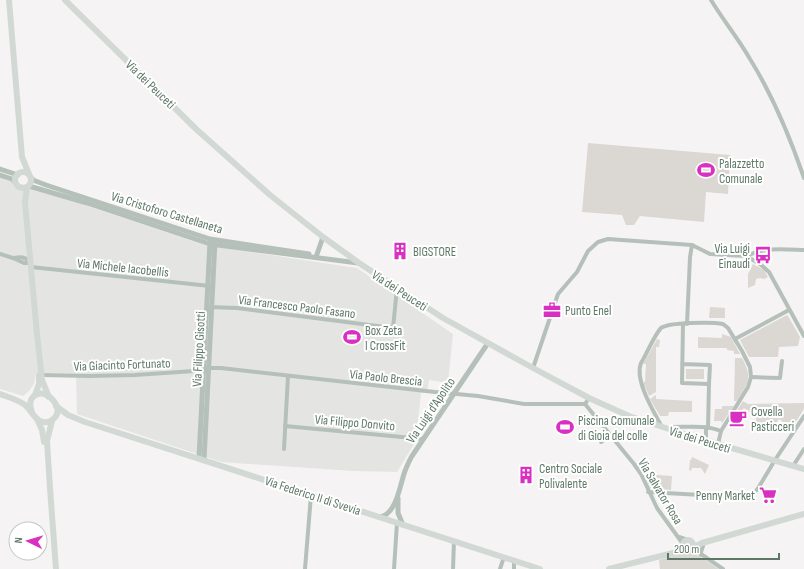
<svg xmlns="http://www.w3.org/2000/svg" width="804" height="569" font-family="'Sofia Sans Condensed',sans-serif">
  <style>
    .built { fill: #e4e5e3 }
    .green { fill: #dbd7d3 }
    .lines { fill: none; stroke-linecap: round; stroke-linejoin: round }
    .minor { stroke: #b6c0ba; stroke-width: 4 }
    .tertiary { stroke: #b6c0ba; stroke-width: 5 }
    .secondary { stroke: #d2d9d4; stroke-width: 6 }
    .labels { text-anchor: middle; stroke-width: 4; stroke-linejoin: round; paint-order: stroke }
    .street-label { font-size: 13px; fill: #5e7867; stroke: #fff }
    .poi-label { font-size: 13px; fill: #5e7867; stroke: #fff; text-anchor: start }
  </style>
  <rect width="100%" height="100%" fill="#f6f3f4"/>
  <path class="built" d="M0,177L205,245L357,268L453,334L448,383L429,380L427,393H421L416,441L397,472L353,471L221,462L77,414L76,374L36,373L34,384L29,391L23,396L0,389Z"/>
  <g class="green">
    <path d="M588,143L730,155L728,194L706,192L704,222L640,216L634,225H626L622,215L582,212Z"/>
    <path d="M753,264L764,270L768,277L764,279L760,278L756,279L755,285L748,288V274Z"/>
    <path d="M710,307L725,308V318H709Z"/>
    <path d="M787,315L788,316L800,337L798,346L779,347L778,357H749L740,340Z"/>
    <path d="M722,334L731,337L740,354H734V351L727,350V348H698V337L722,338Z"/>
    <path d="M657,339L660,340L659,347H656V392L649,396L643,382H645L646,364H643Z"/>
    <path d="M735,358H742C753,378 748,383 737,401H734Z"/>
    <rect x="686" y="369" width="18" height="10"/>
    <path d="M656,395V399L692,401V412H669L668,416H660L650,399Z"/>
    <path d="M743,401L748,404L804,403V409L795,423L792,422L788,425L779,419L771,430C765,426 760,425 755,421L757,417L744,408L737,416L734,415Z"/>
    <path d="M722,406H734L722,423L721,421H714L715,409H722Z"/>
    <path d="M692,457L709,465L705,474L701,468H692L691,471L689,470L690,460H691Z"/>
    <path d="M645,474L672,476L671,490L650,488L644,477Z"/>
    <path d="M691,551L719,569H660L659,560Z"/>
  </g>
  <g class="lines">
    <g class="minor">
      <path d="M711,0C723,20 738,38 750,59C773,96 790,137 804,178"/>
      <path d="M0,254L13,258L24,263H30"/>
      <path d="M746,256C766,247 782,249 804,250"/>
      <path d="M13,258C20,257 25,256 30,262"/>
      <path d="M31,267L210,286"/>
      <path d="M209,307L237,308L393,328L397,288"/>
      <path d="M687,324L690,257L692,245"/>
      <path d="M735,339L789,310"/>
      <path d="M682,364L710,365L709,384L682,383L683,324"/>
      <path d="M533,368L558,294L577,272L588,251L598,242L608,239L692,245L710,254L746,256L760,264L769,272L804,336"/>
      <path d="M42,375L89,376L135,375L194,371L208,368H221L435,392L478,396L524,404H585"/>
      <path d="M751,377L780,378L782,361"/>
      <path d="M589,398L585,404L634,464L641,474L657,508L683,544"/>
      <path d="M285,426L423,439"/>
      <path d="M662,427C654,412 634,380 641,363C646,355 655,334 661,328C669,322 713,322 723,324L728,328L742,351L750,367L751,377L748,387L721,431L718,444"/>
      <path d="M706,427V441"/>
      <path d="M708,428L709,384"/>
      <path d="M669,429L673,427C689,427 706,425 721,431"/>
      <path d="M601,442L611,435"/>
      <path d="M284,449L288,376"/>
      <path d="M793,466L804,449"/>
      <path d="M648,492L736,497L749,495L757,490L775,460L804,416"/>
      <path d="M679,537L688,540"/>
      <path d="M692,548L723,569"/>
      <path d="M701,555V552L704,543"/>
      <path d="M305,569L311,495"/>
      <path d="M394,569L397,523"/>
      <path d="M453,569L454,541"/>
      <path d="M500,569L504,557"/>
      <path d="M514,569V560"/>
    </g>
    <g class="tertiary">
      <path d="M0,169L18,175"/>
      <path d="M0,175L12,179L16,183"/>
      <path d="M30,176L33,180L46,185L210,239L309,254"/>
      <path d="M29,186L87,203L210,244L358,263"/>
      <path d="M316,257L323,237"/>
      <path d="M199,458L210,242"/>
      <path d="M204,460L215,241"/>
      <path d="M398,498V513L403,525"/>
      <path d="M380,517C397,514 400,484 405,471C407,466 409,461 412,456L488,343"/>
    </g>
    <g class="secondary">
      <path d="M9,0L22,157L29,174"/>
      <path d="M65,0L196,129L270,195L323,237L359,263L443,318L533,368L589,398L629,416L687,435L804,469"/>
      <circle cx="23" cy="180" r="8"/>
      <path d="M27,187L25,202L37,334L42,380L49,397"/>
      <path d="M0,394C8,397 19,400 25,405C31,410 34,418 40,421C49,425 60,417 57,407C54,398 41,388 33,397C29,401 30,407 32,412"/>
      <path d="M35,395L39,384V375"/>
      <path d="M56,406L68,415L85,422L540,569"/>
      <path d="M37,419L42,430L44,442"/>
      <path d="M52,421L47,441L50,488L56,569"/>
      <circle cx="688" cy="545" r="5"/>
      <path d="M692,548L702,543L804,514"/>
      <path d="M609,569L685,550"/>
    </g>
  </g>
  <defs>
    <g id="stadium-bare" transform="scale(1.38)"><path d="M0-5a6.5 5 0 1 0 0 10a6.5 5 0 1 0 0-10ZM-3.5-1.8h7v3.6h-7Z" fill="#d930c2" stroke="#fff" stroke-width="2.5" paint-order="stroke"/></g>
    <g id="building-bare" transform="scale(1.38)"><path d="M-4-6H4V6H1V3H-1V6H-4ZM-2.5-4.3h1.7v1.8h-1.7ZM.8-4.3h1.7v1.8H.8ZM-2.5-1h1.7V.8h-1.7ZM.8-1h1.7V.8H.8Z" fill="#d930c2" stroke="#fff" stroke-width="2.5" paint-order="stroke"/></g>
    <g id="bus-bare" transform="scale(1.38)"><path d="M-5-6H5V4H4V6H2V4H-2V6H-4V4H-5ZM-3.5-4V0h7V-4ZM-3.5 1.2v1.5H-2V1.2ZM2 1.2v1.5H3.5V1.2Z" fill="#d930c2" stroke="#fff" stroke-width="2.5" paint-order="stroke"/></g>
    <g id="office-bare" transform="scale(1.38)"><path d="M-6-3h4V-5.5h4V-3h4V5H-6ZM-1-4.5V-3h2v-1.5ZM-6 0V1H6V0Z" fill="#d930c2" stroke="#fff" stroke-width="2.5" paint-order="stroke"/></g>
    <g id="cafe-bare" transform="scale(1.38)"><path d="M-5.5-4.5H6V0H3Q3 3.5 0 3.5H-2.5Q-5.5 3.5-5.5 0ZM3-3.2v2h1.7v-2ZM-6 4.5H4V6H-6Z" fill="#d930c2" stroke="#fff" stroke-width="2.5" paint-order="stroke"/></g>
    <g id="supermarket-bare" transform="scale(1.38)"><path d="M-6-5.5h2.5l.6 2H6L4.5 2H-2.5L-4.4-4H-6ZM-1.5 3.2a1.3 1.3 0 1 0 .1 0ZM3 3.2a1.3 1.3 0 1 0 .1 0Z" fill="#d930c2" stroke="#fff" stroke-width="2.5" paint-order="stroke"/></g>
  </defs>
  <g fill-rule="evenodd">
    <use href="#stadium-bare" x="706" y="170"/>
    <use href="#building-bare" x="400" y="251"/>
    <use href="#bus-bare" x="763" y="255"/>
    <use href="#office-bare" x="552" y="310"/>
    <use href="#stadium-bare" x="352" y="337"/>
    <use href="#cafe-bare" x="738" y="418"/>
    <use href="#stadium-bare" x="565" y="427"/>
    <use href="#building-bare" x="526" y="475"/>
    <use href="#supermarket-bare" x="768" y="495"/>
  </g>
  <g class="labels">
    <g class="street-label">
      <text transform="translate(151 84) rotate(44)" y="5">Via dei Peuceti</text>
      <text transform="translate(167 212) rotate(17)" y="5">Via Cristoforo Castellaneta</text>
      <text transform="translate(123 267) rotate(6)" y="5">Via Michele Iacobellis</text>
      <text transform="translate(400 290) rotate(33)" y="5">Via dei Peuceti</text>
      <text transform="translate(297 306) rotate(7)" y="5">Via Francesco Paolo Fasano</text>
      <text transform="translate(198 349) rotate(-87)" y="5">Via Filippo Gisotti</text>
      <text transform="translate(122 364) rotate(-2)" y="5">Via Giacinto Fortunato</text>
      <text transform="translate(386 377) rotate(6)" y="5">Via Paolo Brescia</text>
      <text transform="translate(430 410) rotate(-56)" y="5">Via Luigi d'Apolito</text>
      <text transform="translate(355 422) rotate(5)" y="5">Via Filippo Donvito</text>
      <text transform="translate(700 439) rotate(17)" y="5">Via dei Peuceti</text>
      <text transform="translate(661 491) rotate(59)" y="5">Via Salvator Rosa</text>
      <text transform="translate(313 495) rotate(18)" y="5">Via Federico II di Svevia</text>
    </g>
    <g class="poi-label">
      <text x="719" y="168">Palazzetto<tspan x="719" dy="15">Comunale</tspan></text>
      <text x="750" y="253" text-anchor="end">Via Luigi<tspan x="750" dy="15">Einaudi</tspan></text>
      <text x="413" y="256">BIGSTORE</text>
      <text x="565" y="315">Punto Enel</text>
      <text x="365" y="335">Box Zeta<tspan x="365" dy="15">I CrossFit</tspan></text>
      <text x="751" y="416">Covella<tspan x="751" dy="15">Pasticceri</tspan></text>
      <text x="578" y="425">Piscina Comunale<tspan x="578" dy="15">di Gioia del colle</tspan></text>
      <text x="539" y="473">Centro Sociale<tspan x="539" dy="15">Polivalente</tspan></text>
      <text x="755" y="500" text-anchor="end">Penny Market</text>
    </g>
  </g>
  <g transform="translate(28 541) rotate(275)"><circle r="19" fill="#ffffff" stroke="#bfc9c2"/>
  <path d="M0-3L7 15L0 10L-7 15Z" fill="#d930c2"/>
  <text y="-6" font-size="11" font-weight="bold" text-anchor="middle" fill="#5e7867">N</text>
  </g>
  <path d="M668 553v6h111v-6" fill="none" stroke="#5e7867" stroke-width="2"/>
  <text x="674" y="553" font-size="12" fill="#5e7867" stroke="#ffffff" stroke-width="3" paint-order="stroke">200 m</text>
</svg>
